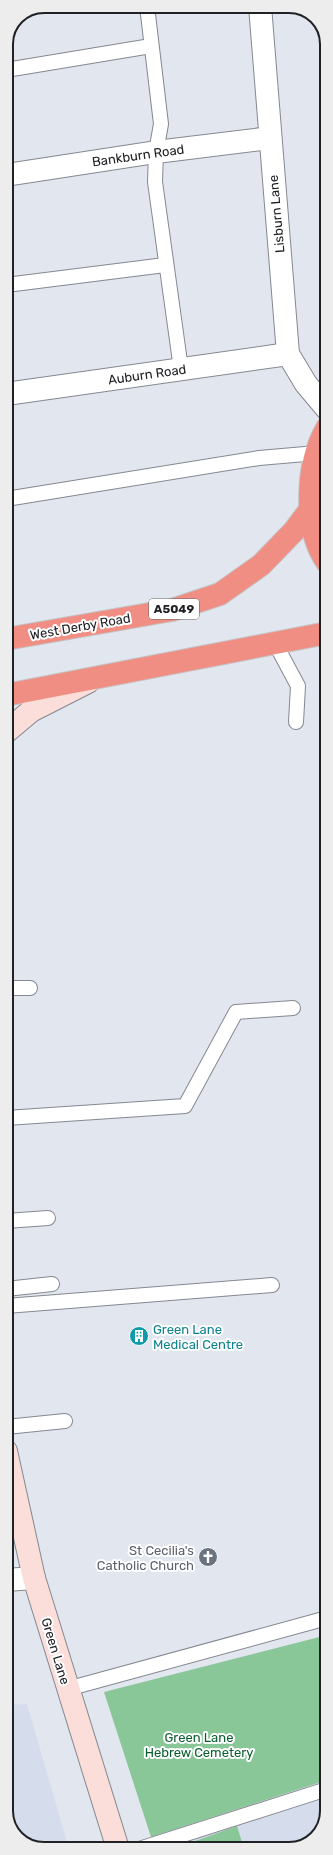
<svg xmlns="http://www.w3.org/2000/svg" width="333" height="1855" font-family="Rubik,sans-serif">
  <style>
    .built { fill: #d5dcec }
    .green { fill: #89c698 }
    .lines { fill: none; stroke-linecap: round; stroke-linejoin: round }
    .lane-casing { stroke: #848890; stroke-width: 16 }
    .street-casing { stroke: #848890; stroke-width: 24 }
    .secondary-casing { stroke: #848890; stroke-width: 24 }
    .highway-casing { stroke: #c5c5c6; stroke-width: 24 }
    .lane { stroke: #fff; stroke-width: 14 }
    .street { stroke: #fff; stroke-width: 22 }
    .secondary { stroke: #fbddda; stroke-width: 22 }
    .highway { stroke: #f18e84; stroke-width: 22 }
    .labels { text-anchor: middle; stroke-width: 4; stroke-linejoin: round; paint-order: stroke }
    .shield { fill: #fff; stroke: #636466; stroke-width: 1 }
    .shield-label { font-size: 12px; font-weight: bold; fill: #202125 }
    .street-label { font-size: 13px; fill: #202125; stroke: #fff }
    .culture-label { font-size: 13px; fill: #0d838f; stroke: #fff; text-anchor: start }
    .worship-label { font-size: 13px; fill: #5b616d; stroke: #fff; text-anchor: end }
    .park-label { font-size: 13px; fill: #0a5f2e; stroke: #fff }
    .rim { fill: none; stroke: #202125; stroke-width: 2 }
  </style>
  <rect width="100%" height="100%" fill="#e2e6ef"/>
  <g class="built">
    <path d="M27,1704L69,1849H39L17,1838L6,1816V1705Z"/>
    <path d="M327,1780V1812L317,1836L294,1849H164L151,1837Z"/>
  </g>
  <g class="green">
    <path d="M327,1635V1780L151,1837L104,1692Z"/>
    <path d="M237,1826L244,1849H173Z"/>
  </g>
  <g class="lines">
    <g class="lane-casing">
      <g id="lane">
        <path d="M147,6L161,124L156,152L155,182L181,369"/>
        <path d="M6,70L151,46"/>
        <path d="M6,285L165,265"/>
        <path d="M6,499L259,458L317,453"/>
        <path d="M275,643L298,686L296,722"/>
        <path d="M6,988H30"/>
        <path d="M6,1118L185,1106L236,1012L293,1008"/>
        <path d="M6,1221L48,1218"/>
        <path d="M6,1289L52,1284"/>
        <path d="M6,1306L272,1285"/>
        <path d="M6,1427L65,1421"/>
        <path d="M67,1689L327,1618"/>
        <path d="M139,1849L327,1789"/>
      </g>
    </g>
    <g class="street-casing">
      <g id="street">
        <path d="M260,6L288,354L306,384L327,409"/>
        <path d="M6,175L156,152L270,138"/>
        <path d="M6,394L288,354"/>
        <path d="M6,1580L34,1578"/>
      </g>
    </g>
    <g class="secondary-casing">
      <g id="secondary">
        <path d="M6,732L31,711L88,682"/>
        <path d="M6,1451L34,1578L118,1849"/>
      </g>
    </g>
    <g class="highway-casing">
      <g id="highway">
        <path d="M327,428C306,464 303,528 327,562"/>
        <path d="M6,639L172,610L220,594L261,565L294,531L309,511"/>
        <path d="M6,695L327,633"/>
      </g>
    </g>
    <use href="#lane" class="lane"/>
    <use href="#street" class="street"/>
    <use href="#secondary" class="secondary"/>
    <use href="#highway" class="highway"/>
  </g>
  <defs>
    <g id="building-disc" transform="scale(1)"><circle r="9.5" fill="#0f9aa8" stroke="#fff"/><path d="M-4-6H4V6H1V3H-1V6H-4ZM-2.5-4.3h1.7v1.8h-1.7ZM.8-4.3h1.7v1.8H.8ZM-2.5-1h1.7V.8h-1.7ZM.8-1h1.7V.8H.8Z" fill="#fff"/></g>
    <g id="church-disc" transform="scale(1)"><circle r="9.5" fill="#6b7280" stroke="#fff"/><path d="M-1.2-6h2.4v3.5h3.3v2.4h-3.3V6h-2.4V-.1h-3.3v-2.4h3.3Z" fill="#fff"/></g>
  </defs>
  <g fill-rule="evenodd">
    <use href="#building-disc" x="139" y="1336"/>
    <use href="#church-disc" x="208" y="1557"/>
  </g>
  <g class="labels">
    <rect class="shield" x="149" y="599" width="50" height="20" rx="3"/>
    <g class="shield-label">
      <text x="174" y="613">A5049</text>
    </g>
    <g class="street-label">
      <text transform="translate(138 155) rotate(-8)" y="5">Bankburn Road</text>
      <text transform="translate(276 214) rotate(-95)" y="5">Lisburn Lane</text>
      <text transform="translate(147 374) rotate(-8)" y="5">Auburn Road</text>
      <text transform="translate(80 626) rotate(-10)" y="5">West Derby Road</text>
      <text transform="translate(56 1651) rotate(73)" y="5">Green Lane</text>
    </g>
    <g class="culture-label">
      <text x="153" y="1334">Green Lane<tspan x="153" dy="15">Medical Centre</tspan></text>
    </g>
    <g class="worship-label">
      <text x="194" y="1555">St Cecilia's<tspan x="194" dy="15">Catholic Church</tspan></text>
    </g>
    <g class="park-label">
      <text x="199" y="1742">Green Lane<tspan x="199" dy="15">Hebrew Cemetery</tspan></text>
    </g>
  </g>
  <path d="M0 0H333V1855H0ZM44 13H289A31 31 0 0 1 320 44V1811A31 31 0 0 1 289 1842H44A31 31 0 0 1 13 1811V44A31 31 0 0 1 44 13Z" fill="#ededee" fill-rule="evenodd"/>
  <path class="rim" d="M44 13H289A31 31 0 0 1 320 44V1811A31 31 0 0 1 289 1842H44A31 31 0 0 1 13 1811V44A31 31 0 0 1 44 13Z"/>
</svg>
